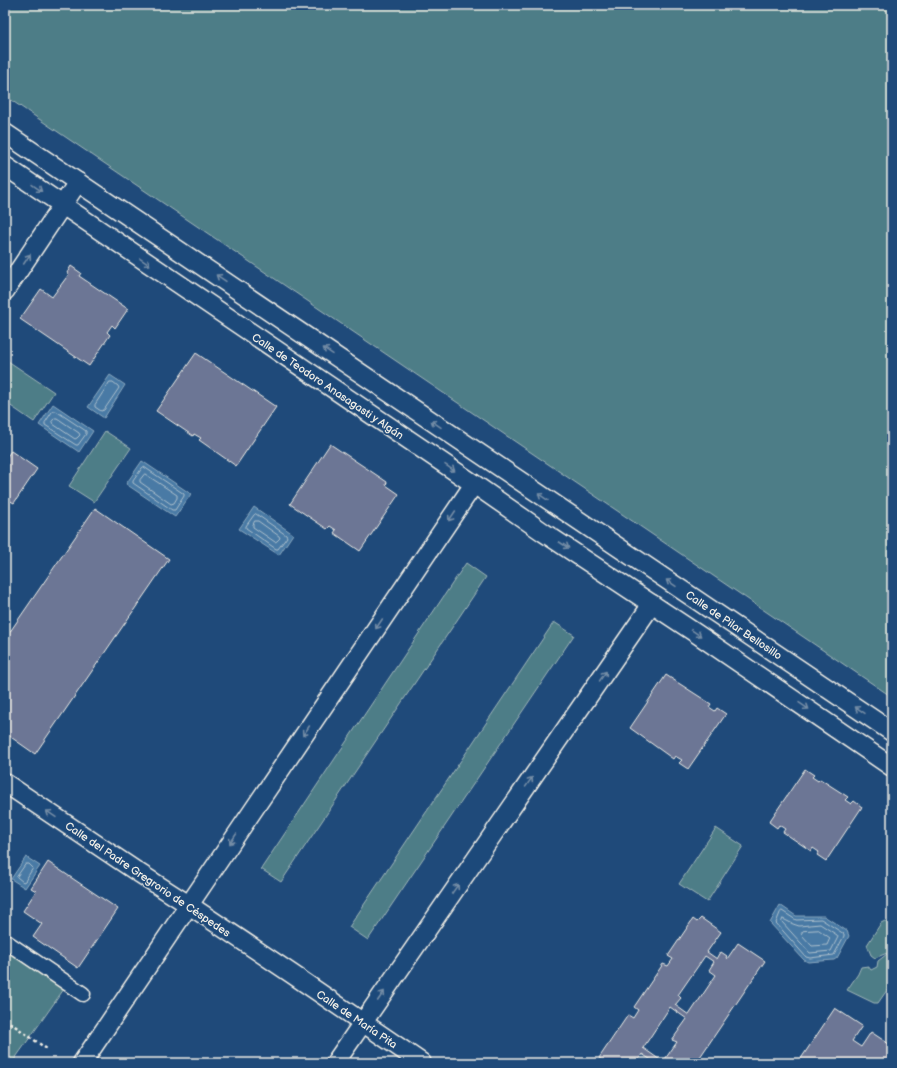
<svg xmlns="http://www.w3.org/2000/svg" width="897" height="1068" font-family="'Balsamiq Sans',sans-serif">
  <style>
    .green { fill: #4e7d87; stroke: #a1b7b8 }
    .water { fill: #487aa5; stroke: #8daac0 }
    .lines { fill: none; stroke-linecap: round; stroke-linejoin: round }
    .shore { stroke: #afc1cd; stroke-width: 1 }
    .building { fill: #6c7695; stroke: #f4f1e8; fill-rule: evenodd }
    .pedestrian-casing { stroke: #f4f1e8; stroke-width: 17 }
    .minor-casing { stroke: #f4f1e8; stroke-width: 21 }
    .path { stroke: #f4f1e8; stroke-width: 2.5; stroke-dasharray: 3 3; stroke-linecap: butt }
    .pedestrian { stroke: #1f4a7a; stroke-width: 14 }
    .minor { stroke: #1f4a7a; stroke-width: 18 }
    .oneway { stroke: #748da6 }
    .labels { text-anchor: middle; stroke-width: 3.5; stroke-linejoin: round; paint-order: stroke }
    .street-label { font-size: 11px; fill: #f4f1e8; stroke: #1f4a7a }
  </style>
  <rect width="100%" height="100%" fill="#1f4a7a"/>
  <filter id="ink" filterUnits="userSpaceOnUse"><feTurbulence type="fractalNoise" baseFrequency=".025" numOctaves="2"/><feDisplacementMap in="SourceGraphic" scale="8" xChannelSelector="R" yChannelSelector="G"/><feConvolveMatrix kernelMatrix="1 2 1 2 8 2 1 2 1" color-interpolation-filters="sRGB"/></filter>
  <g filter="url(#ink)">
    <g class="green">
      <path d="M5,5H892V697L5,96Z"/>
      <path d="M5,359L54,392L34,422L5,402Z"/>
      <path d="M105,431L131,448L94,502L69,486Z"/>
      <path d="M466,563L486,577L281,882L261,869Z"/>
      <path d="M554,622L574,635L368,940L349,927Z"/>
      <path d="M716,828L743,846L707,902L679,884Z"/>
      <path d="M885,921L891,924L892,923V983L878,1003H874L847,990L858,974L861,967L868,966L871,970L877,967L878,961L887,954V953L875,958L871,955L867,945L881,923Z"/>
      <path d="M5,934L71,979L12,1063H5Z"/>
    </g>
    <g class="water">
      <path d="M110,375L125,385L104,418L88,407Z"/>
      <path d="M53,404L93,431L79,452L39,425Z"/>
      <path d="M142,461L191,494L175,517L126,484Z"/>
      <path d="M254,507L293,534L279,555L239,529Z"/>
      <path d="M26,857L40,866L25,888L11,879Z"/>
      <path d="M780,905L796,916H824L847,931L849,936L837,958L834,960L808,962L804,960L770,923Z"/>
    </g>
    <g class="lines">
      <g class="shore">
        <path d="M110,382H113L118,386L119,388L104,410L101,411L95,407V405Z"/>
        <path d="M53,411H56L86,431V434L78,445H76L45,425V423Z"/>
        <path d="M55,418H57L79,433L80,435L77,438L75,439L53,424L52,422Z"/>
        <path d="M144,467L184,494V496L175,510H172L133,483V481L142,468Z"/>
        <path d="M145,474L177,495V498L174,503L171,504L140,482V480Z"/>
        <path d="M256,514L286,535L287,537L278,549H276L246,528V526L254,515Z"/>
        <path d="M255,521H258L279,536L280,538L277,541L275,542L253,527V525Z"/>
        <path d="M26,864H29L33,868L25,881L23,882L17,877Z"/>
        <path d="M782,911L796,920L821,919L844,934V936L834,955L810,958L806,957L776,923L780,913Z"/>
        <path d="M783,919L793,924L799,926L820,924L837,935L838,937L831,951L810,953L782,922Z"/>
        <path d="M819,930L830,938L827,945L812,946L801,934L803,931Z"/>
      </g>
    </g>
    <g class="building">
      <path d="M71,266L81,273L79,276L128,309L115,328L112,325L107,332L110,335L89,366L20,319L41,289L52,297L69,274L67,273Z"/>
      <path d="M196,353L276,407L236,466L199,440L201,438L194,434L193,436L156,411Z"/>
      <path d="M330,444L387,482L386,485L399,494L360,551L334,533L336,530L330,526L327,529L290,504Z"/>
      <path d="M11,451L37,469L14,503L7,499L5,502V459Z"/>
      <path d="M95,508L169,559L35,754L5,733V639Z"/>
      <path d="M666,675L711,704L709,707L715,711L717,708L726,714L688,769L679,763L682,760L675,756L673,759L630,728Z"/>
      <path d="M805,769L814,775L812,777L818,781L820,779L848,797L845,800L851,804L854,801L862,807L826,861L817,855L819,852L813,848L811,851L783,832L785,829L779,825L777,828L769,822Z"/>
      <path d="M48,862L118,909L78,968L33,937L42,924L23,911L36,891L31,888Z"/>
      <path d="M701,918L721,932L707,952L717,959L721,952L727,956L726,957L727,959L738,943L765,961L700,1057L704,1060L701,1063H656L642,1054L637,1062L634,1060L632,1063H602L603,1061L599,1058L628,1015L633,1018L638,1010L634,1007L663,964L668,966L673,959L668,956L693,919L697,922ZM705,956L714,962L709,970L716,975L689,1015L675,1005L681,998L678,995ZM670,1007L687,1019L672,1040L677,1042L663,1062L643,1048Z"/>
      <path d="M835,1008L862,1026L852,1041L861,1047L871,1032L892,1046V1063H798Z"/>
    </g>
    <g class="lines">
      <g class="pedestrian-casing">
        <path id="pedestrian" d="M5,941L83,994"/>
      </g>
      <g class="minor-casing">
        <g id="minor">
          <path d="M5,133L892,732"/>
          <path d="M5,166L474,484L543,532L697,634L892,767"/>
          <path d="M5,291L78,182"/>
          <path d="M5,783L136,871L189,905L292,974L422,1063"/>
          <path d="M82,1063L474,484"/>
          <path d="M335,1063L652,604"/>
        </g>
      </g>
      <path class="path" d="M5,1019L47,1049"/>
      <use href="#pedestrian" class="pedestrian"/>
      <use href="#minor" class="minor"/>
    </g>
    <defs><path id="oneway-shaft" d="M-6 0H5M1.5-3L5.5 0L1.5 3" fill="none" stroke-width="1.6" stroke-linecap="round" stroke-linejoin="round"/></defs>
    <g class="oneway">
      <use href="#oneway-shaft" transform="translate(37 188) rotate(35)"/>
      <use href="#oneway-shaft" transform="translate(27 259) rotate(-56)"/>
      <use href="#oneway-shaft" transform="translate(145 262) rotate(34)"/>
      <use href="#oneway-shaft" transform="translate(221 278) rotate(-146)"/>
      <use href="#oneway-shaft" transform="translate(328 351) rotate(-146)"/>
      <use href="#oneway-shaft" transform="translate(436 424) rotate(-146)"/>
      <use href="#oneway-shaft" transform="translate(450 468) rotate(34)"/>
      <use href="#oneway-shaft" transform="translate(543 497) rotate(-146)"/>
      <use href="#oneway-shaft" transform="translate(452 516) rotate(124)"/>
      <use href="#oneway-shaft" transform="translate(564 545) rotate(33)"/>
      <use href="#oneway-shaft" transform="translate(671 583) rotate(-146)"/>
      <use href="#oneway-shaft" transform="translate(379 624) rotate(124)"/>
      <use href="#oneway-shaft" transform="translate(696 633) rotate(34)"/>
      <use href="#oneway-shaft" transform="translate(603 676) rotate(-55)"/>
      <use href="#oneway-shaft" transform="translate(804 706) rotate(34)"/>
      <use href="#oneway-shaft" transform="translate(860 710) rotate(-146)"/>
      <use href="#oneway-shaft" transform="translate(306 731) rotate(124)"/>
      <use href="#oneway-shaft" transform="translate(529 782) rotate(-55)"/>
      <use href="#oneway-shaft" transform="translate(51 814) rotate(-146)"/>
      <use href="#oneway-shaft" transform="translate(233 839) rotate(124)"/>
      <use href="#oneway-shaft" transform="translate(455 889) rotate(-55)"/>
      <use href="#oneway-shaft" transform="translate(381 996) rotate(-56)"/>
    </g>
  </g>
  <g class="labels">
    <g class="street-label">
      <text transform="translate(328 386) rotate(34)" y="4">Calle de Teodoro Anasagasti y Algán</text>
      <text transform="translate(734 625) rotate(34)" y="4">Calle de Pilar Bellosillo</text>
      <text transform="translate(148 879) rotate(34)" y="4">Calle del Padre Gregrorio de Céspedes</text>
      <text transform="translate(357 1019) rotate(34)" y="4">Calle de María Pita</text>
    </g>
  </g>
  <rect width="897" height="1068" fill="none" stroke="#1f4a7a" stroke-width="20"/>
  <rect x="10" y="10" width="877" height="1048" fill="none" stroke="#f4f1e8" stroke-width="1.5" filter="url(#ink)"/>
</svg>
